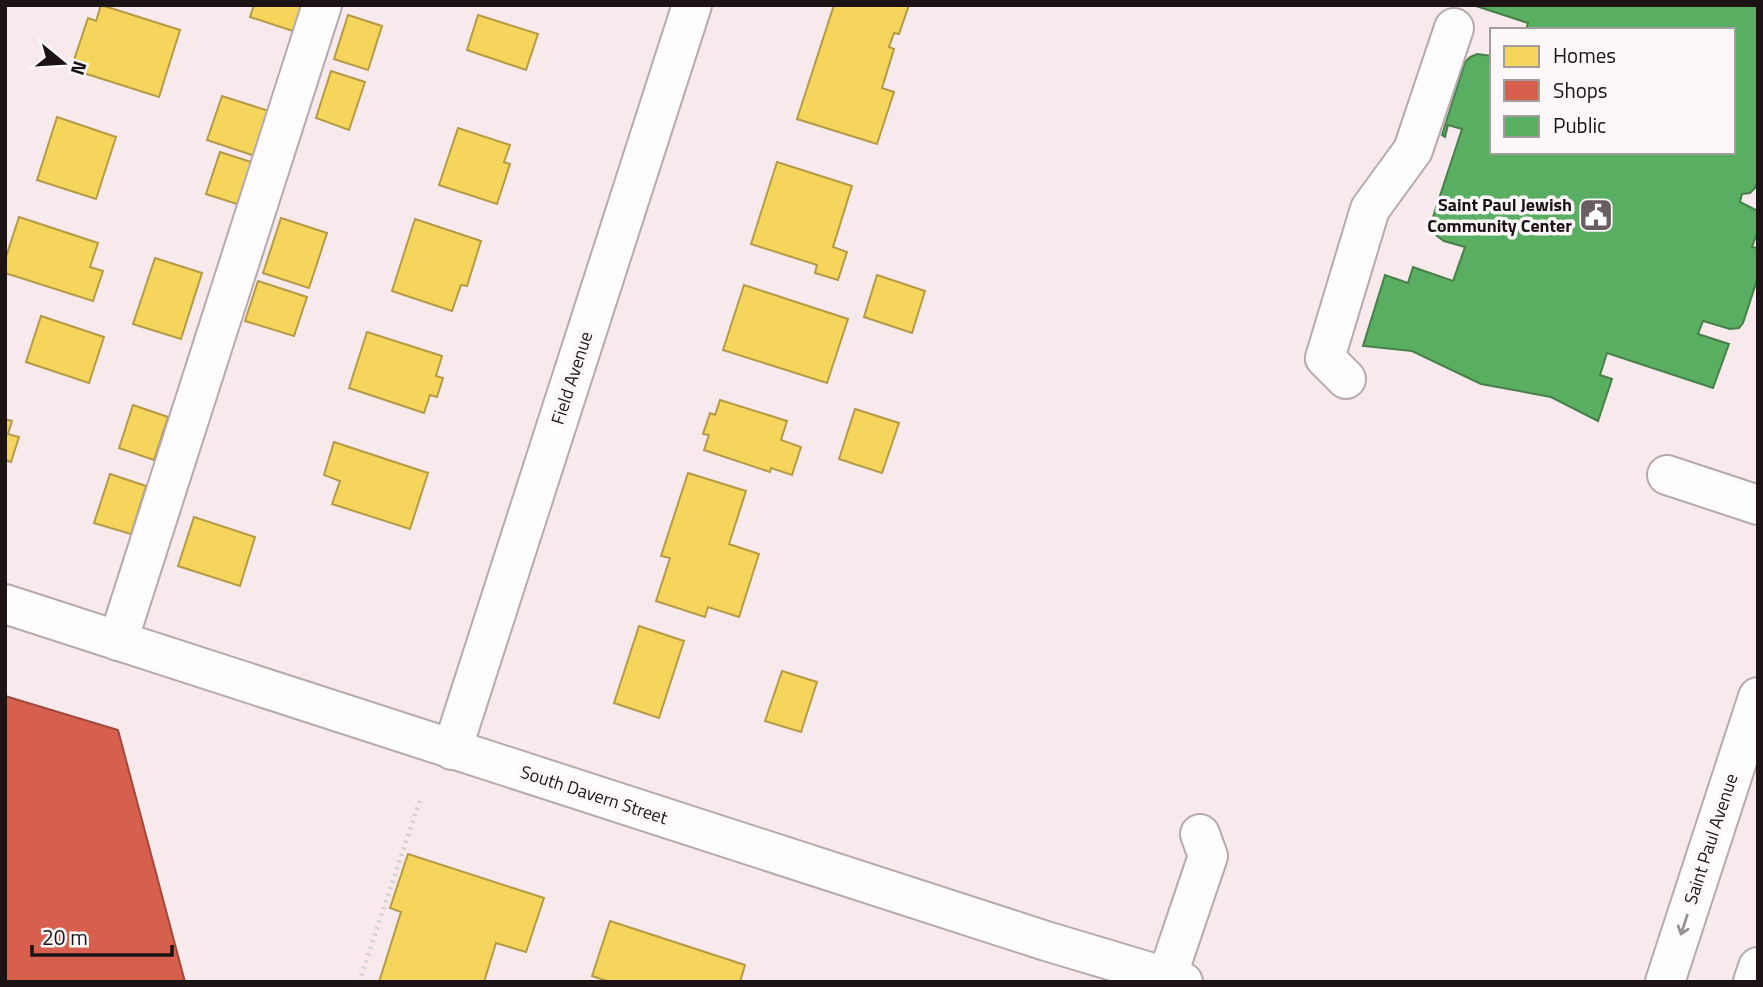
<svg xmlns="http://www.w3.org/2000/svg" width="1763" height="987" font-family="'Titillium Web',sans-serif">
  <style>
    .homes { fill: #f6d55c; stroke: #b59b47; stroke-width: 2 }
    .shops { fill: #d6604d; stroke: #9e493c; stroke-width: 2 }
    .public { fill: #5aae61; stroke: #47804a; stroke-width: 2 }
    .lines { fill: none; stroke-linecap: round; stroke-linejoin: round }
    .minor-casing { stroke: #b5aaad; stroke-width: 42 }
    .path { stroke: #d2cece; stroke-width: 4.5; stroke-dasharray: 2 5; stroke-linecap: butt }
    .minor { stroke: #fefcfc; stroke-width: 38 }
    .oneway { stroke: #989394 }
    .labels { text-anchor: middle; stroke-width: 7; stroke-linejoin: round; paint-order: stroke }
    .poi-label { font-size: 18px; font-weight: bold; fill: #1c1315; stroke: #fcf7f8; text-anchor: end }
    .street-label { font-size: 18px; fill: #1c1315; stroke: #fcf7f8 }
  </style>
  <rect width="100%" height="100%" fill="#f8e9ed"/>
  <g class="homes">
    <path d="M101,5L180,30L159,97L71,69L88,18L96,21Z"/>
    <path d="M254,5H302L293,31L250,17Z"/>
    <path d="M834,5H909L899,34L894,33L889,47L894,49L882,88L894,92L877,144L797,119Z"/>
    <path d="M348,15L382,26L368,70L334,59Z"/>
    <path d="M478,15L538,34L526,70L467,50Z"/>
    <path d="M331,71L365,82L349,130L316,118Z"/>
    <path d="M222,96L269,111L255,156L207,140Z"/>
    <path d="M57,117L116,137L96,199L37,180Z"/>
    <path d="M458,128L510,145L504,162L510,164L497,204L439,185Z"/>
    <path d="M220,152L254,163L240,205L206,194Z"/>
    <path d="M777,162L852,186L833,247L847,252L838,280L815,273L817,265L751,244Z"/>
    <path d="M19,217L98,243L90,267L103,271L93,301L5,273V260Z"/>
    <path d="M281,218L327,233L309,288L263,273Z"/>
    <path d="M415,219L481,241L467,286L461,285L452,311L392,291Z"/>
    <path d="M155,258L202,273L181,339L133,324Z"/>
    <path d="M877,275L925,291L912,333L864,317Z"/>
    <path d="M258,281L307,297L294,336L245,321Z"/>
    <path d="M744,285L848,319L827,383L723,350Z"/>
    <path d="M41,316L104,337L89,383L26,362Z"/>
    <path d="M367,332L442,356L436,376L443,378L437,397L430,395L424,413L349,388Z"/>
    <path d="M720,400L787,421L781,440L801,447L792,475L771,468L770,472L704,450L709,435L703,434L710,413L715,415Z"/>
    <path d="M133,405L168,417L154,460L119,448Z"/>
    <path d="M855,409L899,423L882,473L839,459Z"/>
    <path d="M5,419L12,421L8,434L19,437L11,462L5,460Z"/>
    <path d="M334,442L428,473L410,529L332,504L340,481L324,475Z"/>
    <path d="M688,473L746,491L729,544L759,554L739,617L708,607L705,617L656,601L670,558L661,556Z"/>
    <path d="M110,474L146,486L131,534L94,523Z"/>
    <path d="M194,517L255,537L240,586L178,566Z"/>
    <path d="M639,626L684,641L659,718L614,703Z"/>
    <path d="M782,671L817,682L801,732L765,721Z"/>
    <path d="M408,854L544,898L526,952L496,943L484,982H379L401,912L390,908Z"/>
    <path d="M610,921L745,965L740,982H610L592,976Z"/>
  </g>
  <path class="shops" d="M5,696L118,730L185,982H5Z"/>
  <path class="public" d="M1473,5H1758V179L1755,188L1750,193L1742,194L1740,202L1758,211V230L1752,247L1758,248V277L1743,323L1739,328L1730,329L1703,321L1698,334L1729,344L1713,388L1607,353L1600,375L1612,379L1598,421L1551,397L1481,384L1412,351L1363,346L1385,275L1408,283L1413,267L1453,281L1465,247L1444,241L1437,236L1432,229V220L1462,129L1448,125L1445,137L1442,135L1465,62L1470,57L1477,54L1492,56V152H1733V30H1526L1528,23Z"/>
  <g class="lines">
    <g class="minor-casing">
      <g id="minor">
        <path d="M1346,379L1325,358L1370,209L1413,150L1454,28"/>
        <path d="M1667,475L1758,505"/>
        <path d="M5,604L1046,941L1183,982"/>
        <path d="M118,641L322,5"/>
        <path d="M452,750L692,5"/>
        <path d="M1167,977L1208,856L1200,834"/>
        <path d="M1665,982L1758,697"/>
        <path d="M1753,982L1758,967"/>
      </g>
    </g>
    <path class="path" d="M359,982L420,800"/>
    <use href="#minor" class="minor"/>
  </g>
  <defs><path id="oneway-shaft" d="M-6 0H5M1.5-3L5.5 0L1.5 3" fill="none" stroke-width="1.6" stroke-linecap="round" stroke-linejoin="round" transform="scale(1.75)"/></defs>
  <use class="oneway" href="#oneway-shaft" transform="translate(1684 925) rotate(108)"/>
  <defs>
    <g id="civic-square" transform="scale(1.75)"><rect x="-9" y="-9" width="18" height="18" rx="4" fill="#695e61" stroke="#fcf7f8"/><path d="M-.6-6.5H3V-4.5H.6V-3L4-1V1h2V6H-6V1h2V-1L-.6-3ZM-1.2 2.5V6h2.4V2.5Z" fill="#fff"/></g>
  </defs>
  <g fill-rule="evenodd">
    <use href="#civic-square" x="1596" y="215"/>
  </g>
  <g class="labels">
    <g class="poi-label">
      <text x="1572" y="211">Saint Paul Jewish<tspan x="1572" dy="21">Community Center</tspan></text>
    </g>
    <g class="street-label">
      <text transform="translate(572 378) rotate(-72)" y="6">Field Avenue</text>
      <text transform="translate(594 795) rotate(18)" y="6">South Davern Street</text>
      <text transform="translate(1711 839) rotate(-72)" y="6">Saint Paul Avenue</text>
    </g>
  </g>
  <rect width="1763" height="987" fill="none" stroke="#1c1315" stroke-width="14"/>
  <rect x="1490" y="28" width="245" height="126" fill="#fcf7f8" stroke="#a29c9d" stroke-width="2"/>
  <rect x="1504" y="46" width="35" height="21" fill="#f6d55c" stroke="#a29c9d" stroke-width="2"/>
  <text x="1553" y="63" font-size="21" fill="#1c1315">Homes</text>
  <rect x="1504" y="80" width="35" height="21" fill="#d6604d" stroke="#a29c9d" stroke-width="2"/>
  <text x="1553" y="98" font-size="21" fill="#1c1315">Shops</text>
  <rect x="1504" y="116" width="35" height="21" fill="#5aae61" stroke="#a29c9d" stroke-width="2"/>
  <text x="1553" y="133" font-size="21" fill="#1c1315">Public</text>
  <g transform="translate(63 63) rotate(108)" stroke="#fcf7f8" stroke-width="5" paint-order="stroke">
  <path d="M0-5L12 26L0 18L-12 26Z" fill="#1c1315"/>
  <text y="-10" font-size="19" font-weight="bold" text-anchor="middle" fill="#1c1315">N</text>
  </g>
  <path d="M32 945v10h140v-10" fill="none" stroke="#1c1315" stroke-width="3.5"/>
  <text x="42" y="945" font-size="21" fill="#1c1315" stroke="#fcf7f8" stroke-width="5" paint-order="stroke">20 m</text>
</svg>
